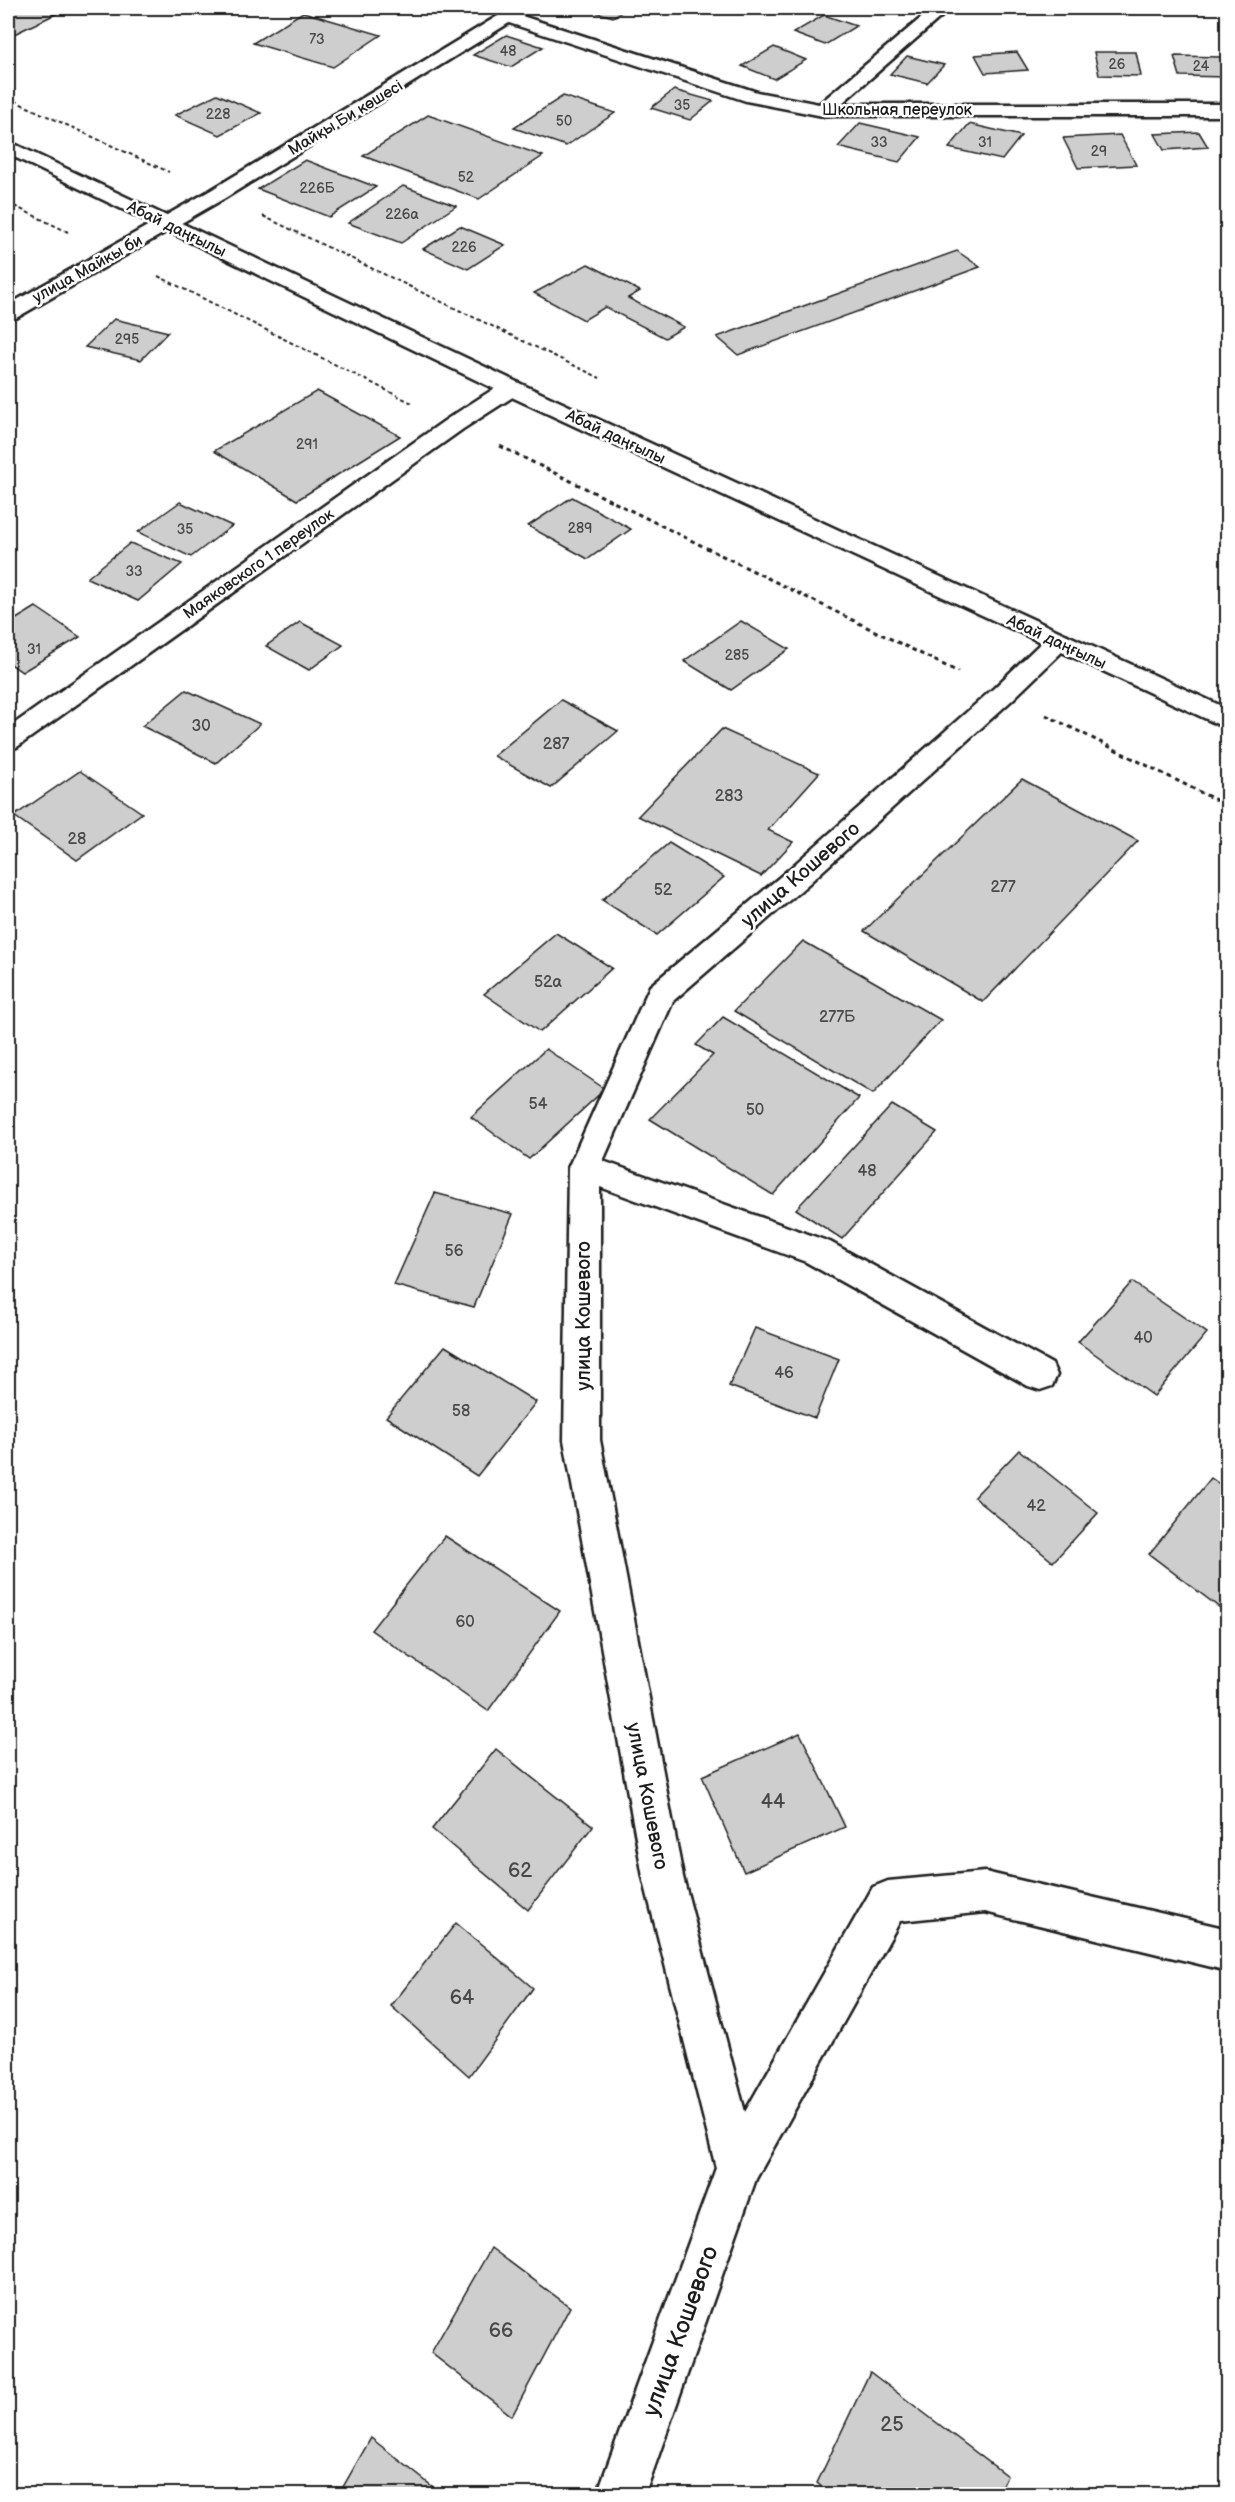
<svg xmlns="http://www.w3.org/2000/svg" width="1235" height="2502" font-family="'Balsamiq Sans',sans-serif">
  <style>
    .building { fill: #cecece; stroke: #1c1c1c; stroke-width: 1.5 }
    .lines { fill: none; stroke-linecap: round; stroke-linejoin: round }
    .minor-casing { stroke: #1c1c1c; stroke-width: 5 }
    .major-casing { stroke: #1c1c1c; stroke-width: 5 }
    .path-far1 { stroke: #1c1c1c; stroke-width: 2; stroke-dasharray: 4 3; stroke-linecap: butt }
    .path { stroke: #1c1c1c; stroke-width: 3; stroke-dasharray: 4.5 4; stroke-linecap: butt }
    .minor { fill: #fff; fill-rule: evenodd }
    .major { fill: #fff; fill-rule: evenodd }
    .labels { text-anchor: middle; stroke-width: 5; stroke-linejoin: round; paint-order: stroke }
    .far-number-label { font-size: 14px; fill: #484848 }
    .far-street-label { font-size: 16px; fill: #1c1c1c; stroke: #fff }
    .number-label { font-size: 16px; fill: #484848 }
    .street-label { font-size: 20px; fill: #1c1c1c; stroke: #fff }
    .near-number-label { font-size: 20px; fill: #484848 }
    .near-street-label { font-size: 24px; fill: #1c1c1c; stroke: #fff }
  </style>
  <rect width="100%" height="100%" fill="#fff"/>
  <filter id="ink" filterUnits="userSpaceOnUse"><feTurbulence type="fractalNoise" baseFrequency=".0167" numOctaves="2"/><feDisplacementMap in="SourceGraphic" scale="12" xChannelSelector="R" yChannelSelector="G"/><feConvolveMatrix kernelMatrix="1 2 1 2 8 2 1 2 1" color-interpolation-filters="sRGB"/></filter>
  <g filter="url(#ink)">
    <g class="building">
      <path d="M8,8H68L8,37Z"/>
      <path d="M581,8H628L613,17Z"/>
      <path d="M303,12L381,35L333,67L253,43Z"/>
      <path d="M824,15L856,26L825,45L793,33Z"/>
      <path d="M506,35L543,47L511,67L473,55Z"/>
      <path d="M774,47L806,60L774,79L742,66Z"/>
      <path d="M1017,52L1028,70L985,73L975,55Z"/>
      <path d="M1094,52H1136L1141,76L1099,75Z"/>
      <path d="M907,56L944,65L927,83L890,74Z"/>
      <path d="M1174,56L1221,57L1228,77L1180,76Z"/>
      <path d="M674,90L713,101L690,120L651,108Z"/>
      <path d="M217,94L261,113L220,135L175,115Z"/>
      <path d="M563,96L615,113L566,146L514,128Z"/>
      <path d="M428,115L543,156L479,199L363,156Z"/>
      <path d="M860,123L920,137L899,162L838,147Z"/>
      <path d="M969,124L1021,136L1002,160L949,148Z"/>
      <path d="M1199,132L1208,147L1164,150L1155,134Z"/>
      <path d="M1120,135L1136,165L1078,168L1063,138Z"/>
      <path d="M305,160L376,187L329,217L258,189Z"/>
      <path d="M403,186L456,206L401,243L348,223Z"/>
      <path d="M460,226L505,245L468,269L423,249Z"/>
      <path d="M957,251L980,267L738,355L717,337Z"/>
      <path d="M588,264L640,291L628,298L684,327L665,338L605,307L584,320L534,293Z"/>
      <path d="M114,319L168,332L141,360L85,347Z"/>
      <path d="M317,391L400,436L297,500L214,451Z"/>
      <path d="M572,497L631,529L588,559L528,526Z"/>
      <path d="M180,502L232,526L191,557L138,532Z"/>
      <path d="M130,543L182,564L138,601L87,578Z"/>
      <path d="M36,607L80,637L22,672L8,662V624Z"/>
      <path d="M741,621L789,649L731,690L684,661Z"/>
      <path d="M300,622L343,645L309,670L266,646Z"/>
      <path d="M186,690L260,724L216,763L142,726Z"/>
      <path d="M561,700L618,731L551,788L494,756Z"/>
      <path d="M722,729L819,773L768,830L793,842L761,876L638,816Z"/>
      <path d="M80,771L142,813L77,860L14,816Z"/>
      <path d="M1022,779L1138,841L983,1002L864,931Z"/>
      <path d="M669,843L724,877L657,935L602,900Z"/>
      <path d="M556,933L612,968L540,1032L484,994Z"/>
      <path d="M803,941L941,1020L873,1094L734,1011Z"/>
      <path d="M723,1017L859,1098L773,1195L650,1119L713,1055L696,1045Z"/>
      <path d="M546,1049L605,1089L529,1159L471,1117Z"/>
      <path d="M892,1105L937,1132L842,1239L796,1209Z"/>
      <path d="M435,1193L513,1214L474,1307L394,1285Z"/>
      <path d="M1132,1282L1207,1333L1154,1396L1078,1342Z"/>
      <path d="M755,1328L839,1359L815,1418L729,1386Z"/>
      <path d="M445,1346L536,1402L477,1476L386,1417Z"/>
      <path d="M1019,1450L1098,1513L1053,1562L974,1497Z"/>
      <path d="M1211,1478L1228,1490V1614L1149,1554Z"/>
      <path d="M445,1536L560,1611L488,1711L371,1630Z"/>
      <path d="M800,1733L845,1827L744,1872L702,1776Z"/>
      <path d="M496,1749L593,1826L528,1910L432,1829Z"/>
      <path d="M456,1923L533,1988L469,2076L391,2006Z"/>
      <path d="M491,2248L570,2307L512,2416L431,2353Z"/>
      <path d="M870,2372L1007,2476L999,2494H831L817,2483Z"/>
      <path d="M371,2438L442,2494H339Z"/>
    </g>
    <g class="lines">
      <g class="minor-casing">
        <g id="minor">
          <path d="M511,8H530L522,16L757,92L819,104L933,8H951L841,104H1228V116H823L746,101L509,23L225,198L16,318L8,319V305L211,190Z"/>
          <path d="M511,381L519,383L522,388L519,393L463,429L17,747L8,750V728L447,419L503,383Z"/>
          <path d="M1058,633L1067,635L1071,641L1067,647L1012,700L807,885L673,1001L603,1161L830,1242L1052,1364L1057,1375L1052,1386L1040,1390L1028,1386L806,1262L600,1187V1440L683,1877L745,2112L873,1887L888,1881L985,1872L1228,1929V1971L985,1912L900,1921L756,2179L645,2494H597L716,2168L643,1877L564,1440L568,1168L650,986L787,871L994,688L1049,635Z"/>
        </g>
      </g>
      <g class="major-casing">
        <path id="major" d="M8,141L519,383L1228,709V729L503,393L8,154Z"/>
      </g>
      <g class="path-far1">
        <path d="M8,98L169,172"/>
        <path d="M8,203L68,232"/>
        <path d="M263,216L600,378"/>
        <path d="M158,276L412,403"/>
      </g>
      <g class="path">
        <path d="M500,446L958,672"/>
        <path d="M1046,715L1228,806"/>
      </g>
      <use href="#minor" class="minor"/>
      <use href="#major" class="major"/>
    </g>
  </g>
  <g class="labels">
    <g class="far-number-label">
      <text x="317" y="44">73</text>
      <text x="508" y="56">48</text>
      <text x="1117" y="69">26</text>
      <text x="1201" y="71">24</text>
      <text x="682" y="110">35</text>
      <text x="218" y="119">228</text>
      <text x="564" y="126">50</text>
      <text x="879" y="147">33</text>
      <text x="985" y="147">31</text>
      <text x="1099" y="156">29</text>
      <text x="466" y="182">52</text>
      <text x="317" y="193">226Б</text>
      <text x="402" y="219">226а</text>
      <text x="464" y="252">226</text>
      <text x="127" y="344">295</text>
      <text x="307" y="449">291</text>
      <text x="580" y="533">289</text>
      <text x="185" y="534">35</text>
      <text x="134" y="576">33</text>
      <text x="34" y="654">31</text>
      <text x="737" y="660">285</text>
    </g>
    <g class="far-street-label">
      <text x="897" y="115">Школьная переулок</text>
      <text transform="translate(345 117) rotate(-31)" y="6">Майқы Би көшесі</text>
      <text transform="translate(177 228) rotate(26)" y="6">Абай даңғылы</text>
      <text transform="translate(87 268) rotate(-29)" y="6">улица Майкы би</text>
      <text transform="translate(616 436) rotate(25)" y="6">Абай даңғылы</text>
      <text transform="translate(258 563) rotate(-35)" y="6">Маяковского 1 переулок</text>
      <text transform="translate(1057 641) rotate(25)" y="6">Абай даңғылы</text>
    </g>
    <g class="number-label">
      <text x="201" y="731">30</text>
      <text x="556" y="749">287</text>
      <text x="729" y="801">283</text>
      <text x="77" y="844">28</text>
      <text x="1003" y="892">277</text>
      <text x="663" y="895">52</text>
      <text x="548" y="987">52а</text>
      <text x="837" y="1022">277Б</text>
      <text x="538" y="1109">54</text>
      <text x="755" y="1115">50</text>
      <text x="867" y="1176">48</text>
      <text x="454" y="1256">56</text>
      <text x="1143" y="1343">40</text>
      <text x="784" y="1378">46</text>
      <text x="461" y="1416">58</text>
      <text x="1036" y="1511">42</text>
      <text x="465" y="1627">60</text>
    </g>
    <g class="street-label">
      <text transform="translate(800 874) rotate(-41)" y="7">улица Кошевого</text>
      <text transform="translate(583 1316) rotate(-90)" y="7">улица Кошевого</text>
      <text transform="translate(648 1796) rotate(79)" y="7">улица Кошевого</text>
    </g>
    <g class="near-number-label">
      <text x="773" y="1808">44</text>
      <text x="520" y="1877">62</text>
      <text x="462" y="2004">64</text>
      <text x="501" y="2337">66</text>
      <text x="892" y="2431">25</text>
    </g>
    <g class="near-street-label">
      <text transform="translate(680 2331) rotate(-70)" y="8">улица Кошевого</text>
    </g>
  </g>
  <rect width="1235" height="2502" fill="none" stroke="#fff" stroke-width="30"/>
  <rect x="15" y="15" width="1205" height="2472" fill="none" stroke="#1c1c1c" stroke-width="2" filter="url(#ink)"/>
</svg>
